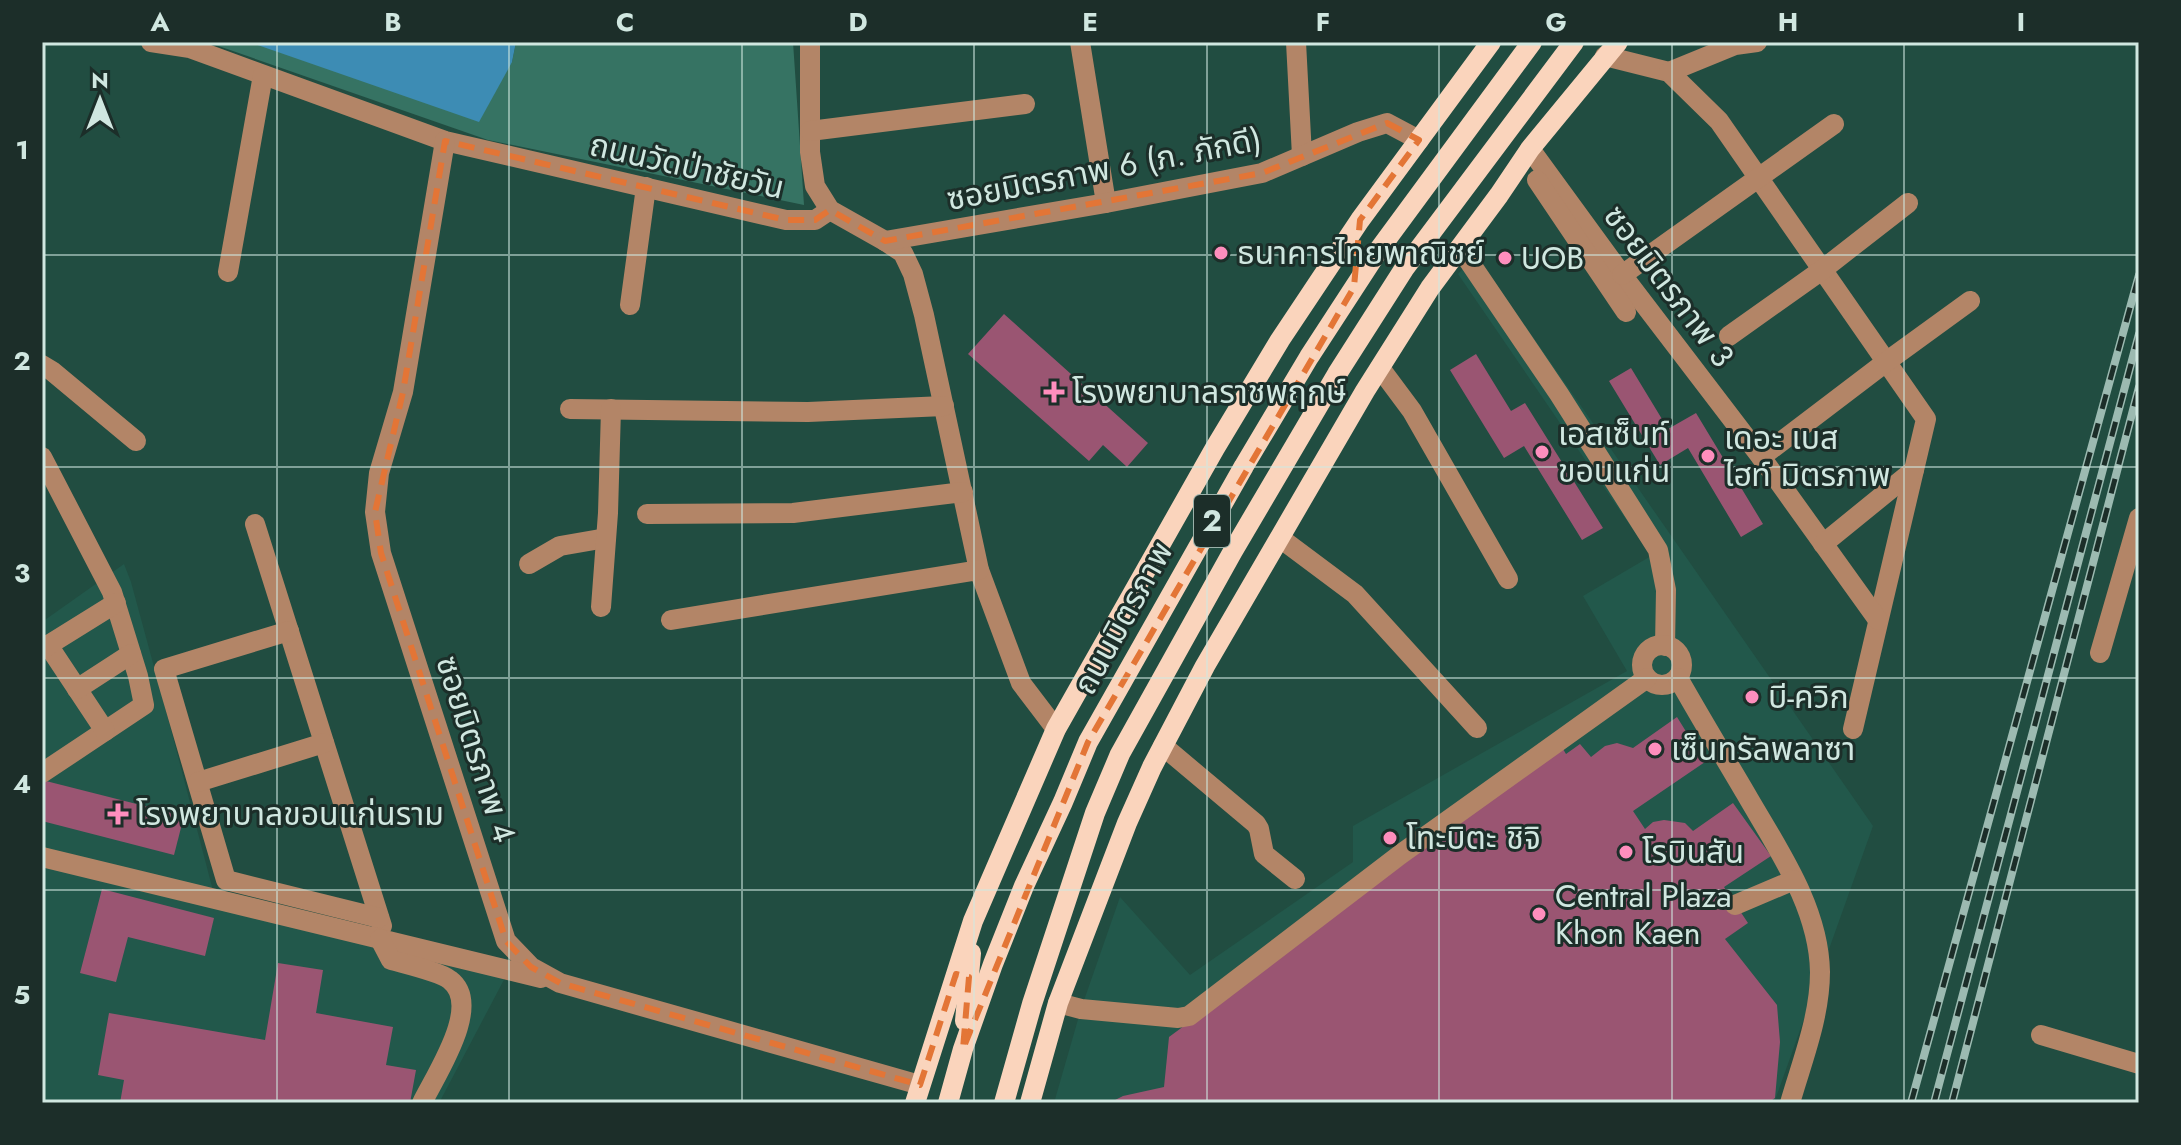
<svg xmlns="http://www.w3.org/2000/svg" width="2181" height="1145" font-family="Jost,'Noto Sans Thai',sans-serif">
  <style>
    .built { fill: #22584b }
    .green { fill: #367363 }
    .water { fill: #3d8cb4 }
    .building { fill: #9a5572 }
    .lines { fill: none; stroke-linecap: round; stroke-linejoin: round }
    .minor { stroke: #b38567; stroke-width: 20 }
    .major { stroke: #fad4bc; stroke-width: 20 }
    .rail-casing { stroke: #9cbab1; stroke-width: 8 }
    .rail { stroke: #1c2e29; stroke-width: 5; stroke-dasharray: 15; stroke-linecap: butt }
    .marked { fill: none; stroke: #e37536; stroke-width: 6; stroke-dasharray: 16 10; stroke-linejoin: round }
    .grid { fill: none; stroke: #d0e7e0; stroke-width: 2; stroke-opacity: 0.55 }
    .poi-dot { fill: #fe8ebd; stroke: #1c2e29; stroke-width: 3 }
    .labels { text-anchor: middle; stroke-width: 6; stroke-linejoin: round; paint-order: stroke }
    .shield { fill: #1c2e29; stroke: #9ab0a9; stroke-width: 2 }
    .shield-label { font-size: 30px; font-weight: bold; fill: #d0e7e0 }
    .street-label { font-size: 32px; fill: #d0e7e0; stroke: #1c2e29 }
    .poi-label { font-size: 32px; fill: #d0e7e0; stroke: #1c2e29; text-anchor: start }
    .neatline { fill: none; stroke: #d0e7e0; stroke-width: 3 }
    .grid-label { font-size: 26px; text-anchor: middle; font-weight: bold; fill: #d0e7e0 }
  </style>
  <rect width="100%" height="100%" fill="#214d41"/>
  <g class="built">
    <path d="M1476,255L1873,826L1774,1103H1054L1081,1009L1120,897L1190,975L1353,862V826L1627,671L1583,596L1651,556L1458,274Z"/>
    <path d="M124,564L131,582L169,722L217,906L507,974L439,1103H42V622Z"/>
  </g>
  <path class="green" d="M207,42H249L512,62L516,42H793L804,205L488,140Z"/>
  <path class="water" d="M249,42H516L512,62L479,122Z"/>
  <g class="building">
    <path d="M1004,314L1148,443L1127,467L1103,445L1089,461L968,354Z"/>
    <path d="M1476,354L1511,411L1525,403L1603,528L1582,540L1524,446L1504,458L1450,370Z"/>
    <path d="M1631,368L1668,429L1696,413L1763,524L1741,537L1688,448L1660,465L1609,381Z"/>
    <path d="M1677,717L1705,762L1633,811L1645,829L1653,822L1664,820L1685,823L1693,831L1733,803L1771,856L1724,887L1748,923L1725,939L1777,1005L1780,1042L1775,1098L1768,1103H1109L1123,1096L1164,1087L1169,1037L1436,840L1563,749L1566,754L1580,744L1591,757L1605,746L1617,743L1633,748Z"/>
    <path d="M42,780L184,816L174,855L42,821Z"/>
    <path d="M102,889L214,918L205,956L128,937L116,982L80,973Z"/>
    <path d="M278,963L323,970L316,1013L393,1027L386,1065L416,1070L410,1103H120L124,1080L98,1075L109,1013L265,1040Z"/>
  </g>
  <g class="lines">
    <g class="minor">
      <path d="M151,42L190,48L445,141L786,220H815L830,210"/>
      <path d="M810,42V152L815,186L830,210L885,241L903,253L913,274L924,315L979,570L1021,683L1056,729"/>
      <path d="M1080,42L1106,203"/>
      <path d="M1296,42L1302,156"/>
      <path d="M1605,56L1669,72L1719,121L1926,419L1853,729"/>
      <path d="M1669,72L1735,45L1757,42"/>
      <path d="M810,131L1025,104"/>
      <path d="M445,141L403,392L379,473L375,512L381,553L506,941L531,967L560,983L920,1085"/>
      <path d="M1530,149L1622,275L1761,457L1878,620"/>
      <path d="M1537,180L1626,312"/>
      <path d="M885,241L1106,203L1262,173L1358,132L1387,123L1419,140"/>
      <path d="M1460,248L1559,394L1658,550L1666,590L1665,646"/>
      <path d="M228,272L263,75"/>
      <path d="M1622,275L1834,124"/>
      <path d="M630,305L646,187"/>
      <path d="M1729,336L1822,270L1908,203"/>
      <path d="M42,365L52,371L136,441"/>
      <path d="M1380,368L1412,411L1508,579"/>
      <path d="M570,409L808,412L944,406"/>
      <path d="M42,457L112,592L138,676L144,705L42,773"/>
      <path d="M1761,457L1886,362L1970,301"/>
      <path d="M647,514L793,513L963,492"/>
      <path d="M255,524L382,926"/>
      <path d="M1280,538L1355,594L1477,728"/>
      <path d="M1823,544L1914,470"/>
      <path d="M529,564L560,546L606,538"/>
      <path d="M601,607L608,513L611,409"/>
      <path d="M671,620L979,570"/>
      <path d="M289,631L164,669L226,880L379,918"/>
      <path d="M48,645L105,731"/>
      <circle cx="1662" cy="665" r="20"/>
      <path d="M42,649L116,603"/>
      <path d="M2100,653L2139,518"/>
      <path d="M1678,678C1700,717 1723,755 1746,794C1777,848 1819,907 1820,972C1820,1017 1802,1061 1790,1103"/>
      <path d="M77,689L131,654"/>
      <path d="M1163,746L1256,824L1259,829L1264,854L1295,879"/>
      <path d="M198,782L324,743"/>
      <path d="M42,857L541,978"/>
      <path d="M1735,905L1794,880"/>
      <path d="M380,939L391,960C405,964 440,972 450,980C483,1005 436,1074 422,1103"/>
      <path d="M1058,1003L1081,1009L1178,1018L1189,1016L1401,854L1647,678"/>
      <path d="M2041,1035L2139,1064"/>
    </g>
    <g class="major">
      <path d="M965,1021L971,953"/>
      <path d="M915,1103L973,921L1056,729L1215,448L1280,340L1360,220L1491,42"/>
      <path d="M948,1103L963,1049L993,964L1024,886L1063,802L1088,742L1244,466L1309,357L1378,251L1532,42"/>
      <path d="M1004,1103L1032,1004L1095,813L1120,754L1233,551L1337,374L1404,269L1574,42"/>
      <path d="M1030,1103L1058,1003L1127,823L1152,767L1205,666L1365,391L1430,288L1499,195L1530,149L1618,42"/>
    </g>
    <g class="rail-casing">
      <g id="rail">
        <path d="M1911,1103L2139,275"/>
        <path d="M1934,1103L2139,334"/>
        <path d="M1952,1103L2139,387"/>
      </g>
    </g>
    <use href="#rail" class="rail"/>
  </g>
  <path class="marked" d="M1387,123L1419,140L1360,220L1354,287L1088,742L963,1049L969,977L956,974L920,1085L560,983L531,967L506,941L381,553L375,512L403,392L445,141L786,220H815L830,210L885,241L1262,173Z"/>
  <path class="grid" d="M277,42V1103M509,42V1103M742,42V1103M974,42V1103M1207,42V1103M1439,42V1103M1672,42V1103M1904,42V1103M42,255H2139M42,467H2139M42,678H2139M42,890H2139"/>
  <g class="poi-dot">
    <circle cx="1221" cy="253" r="8"/>
    <circle cx="1505" cy="258" r="8"/>
    <path d="M1050 380h8v8h8v8h-8v8h-8v-8h-8v-8h8z"/>
    <circle cx="1542" cy="452" r="8"/>
    <circle cx="1708" cy="456" r="8"/>
    <circle cx="1752" cy="697" r="8"/>
    <circle cx="1655" cy="749" r="8"/>
    <path d="M114 802h8v8h8v8h-8v8h-8v-8h-8v-8h8z"/>
    <circle cx="1390" cy="838" r="8"/>
    <circle cx="1626" cy="852" r="8"/>
    <circle cx="1539" cy="914" r="8"/>
  </g>
  <g class="labels">
    <rect class="shield" x="1194" y="495" width="36" height="52" rx="6"/>
    <g class="shield-label">
      <text x="1212" y="531">2</text>
    </g>
    <g class="street-label">
      <text transform="translate(687 166) rotate(13)" y="11">ถนนวัดป่าชัยวัน</text>
      <text transform="translate(1104 169) rotate(-11)" y="11">ซอยมิตรภาพ 6 (ภ. ภักดี)</text>
      <text transform="translate(1669 286) rotate(53)" y="11">ซอยมิตรภาพ 3</text>
      <text transform="translate(1123 618) rotate(-61)" y="11">ถนนมิตรภาพ</text>
      <text transform="translate(476 749) rotate(72)" y="11">ซอยมิตรภาพ 4</text>
    </g>
    <g class="poi-label">
      <text x="1237" y="264">ธนาคารไทยพาณิชย์</text>
      <text x="1521" y="269">UOB</text>
      <text x="1072" y="403">โรงพยาบาลราชพฤกษ์</text>
      <text x="1558" y="445">เอสเซ็นท์<tspan x="1558" dy="37">ขอนแก่น</tspan></text>
      <text x="1724" y="449">เดอะ เบส<tspan x="1724" dy="37">ไฮท์ มิตรภาพ</tspan></text>
      <text x="1768" y="708">บี-ควิก</text>
      <text x="1671" y="760">เซ็นทรัลพลาซา</text>
      <text x="136" y="825">โรงพยาบาลขอนแก่นราม</text>
      <text x="1406" y="849">โทะบิตะ ชิจิ</text>
      <text x="1642" y="863">โรบินสัน</text>
      <text x="1555" y="907">Central Plaza<tspan x="1555" dy="37">Khon Kaen</tspan></text>
    </g>
  </g>
  <rect width="2181" height="1145" fill="none" stroke="#1c2e29" stroke-width="88"/>
  <g transform="translate(100 100)" stroke="#1c2e29" stroke-width="6" paint-order="stroke">
  <path d="M0-6L14 30L0 20L-14 30Z" fill="#d0e7e0"/>
  <text y="-12" font-size="22" font-weight="bold" text-anchor="middle" fill="#d0e7e0">N</text>
  </g>
  <rect x="44" y="44" width="2093" height="1057" class="neatline"/>
  <g class="grid-label">
    <text x="160" y="31">A</text>
    <text x="393" y="31">B</text>
    <text x="625" y="31">C</text>
    <text x="858" y="31">D</text>
    <text x="1090" y="31">E</text>
    <text x="1323" y="31">F</text>
    <text x="1556" y="31">G</text>
    <text x="1788" y="31">H</text>
    <text x="2021" y="31">I</text>
    <text x="22" y="159">1</text>
    <text x="22" y="370">2</text>
    <text x="22" y="582">3</text>
    <text x="22" y="793">4</text>
    <text x="22" y="1004">5</text>
  </g>
</svg>
